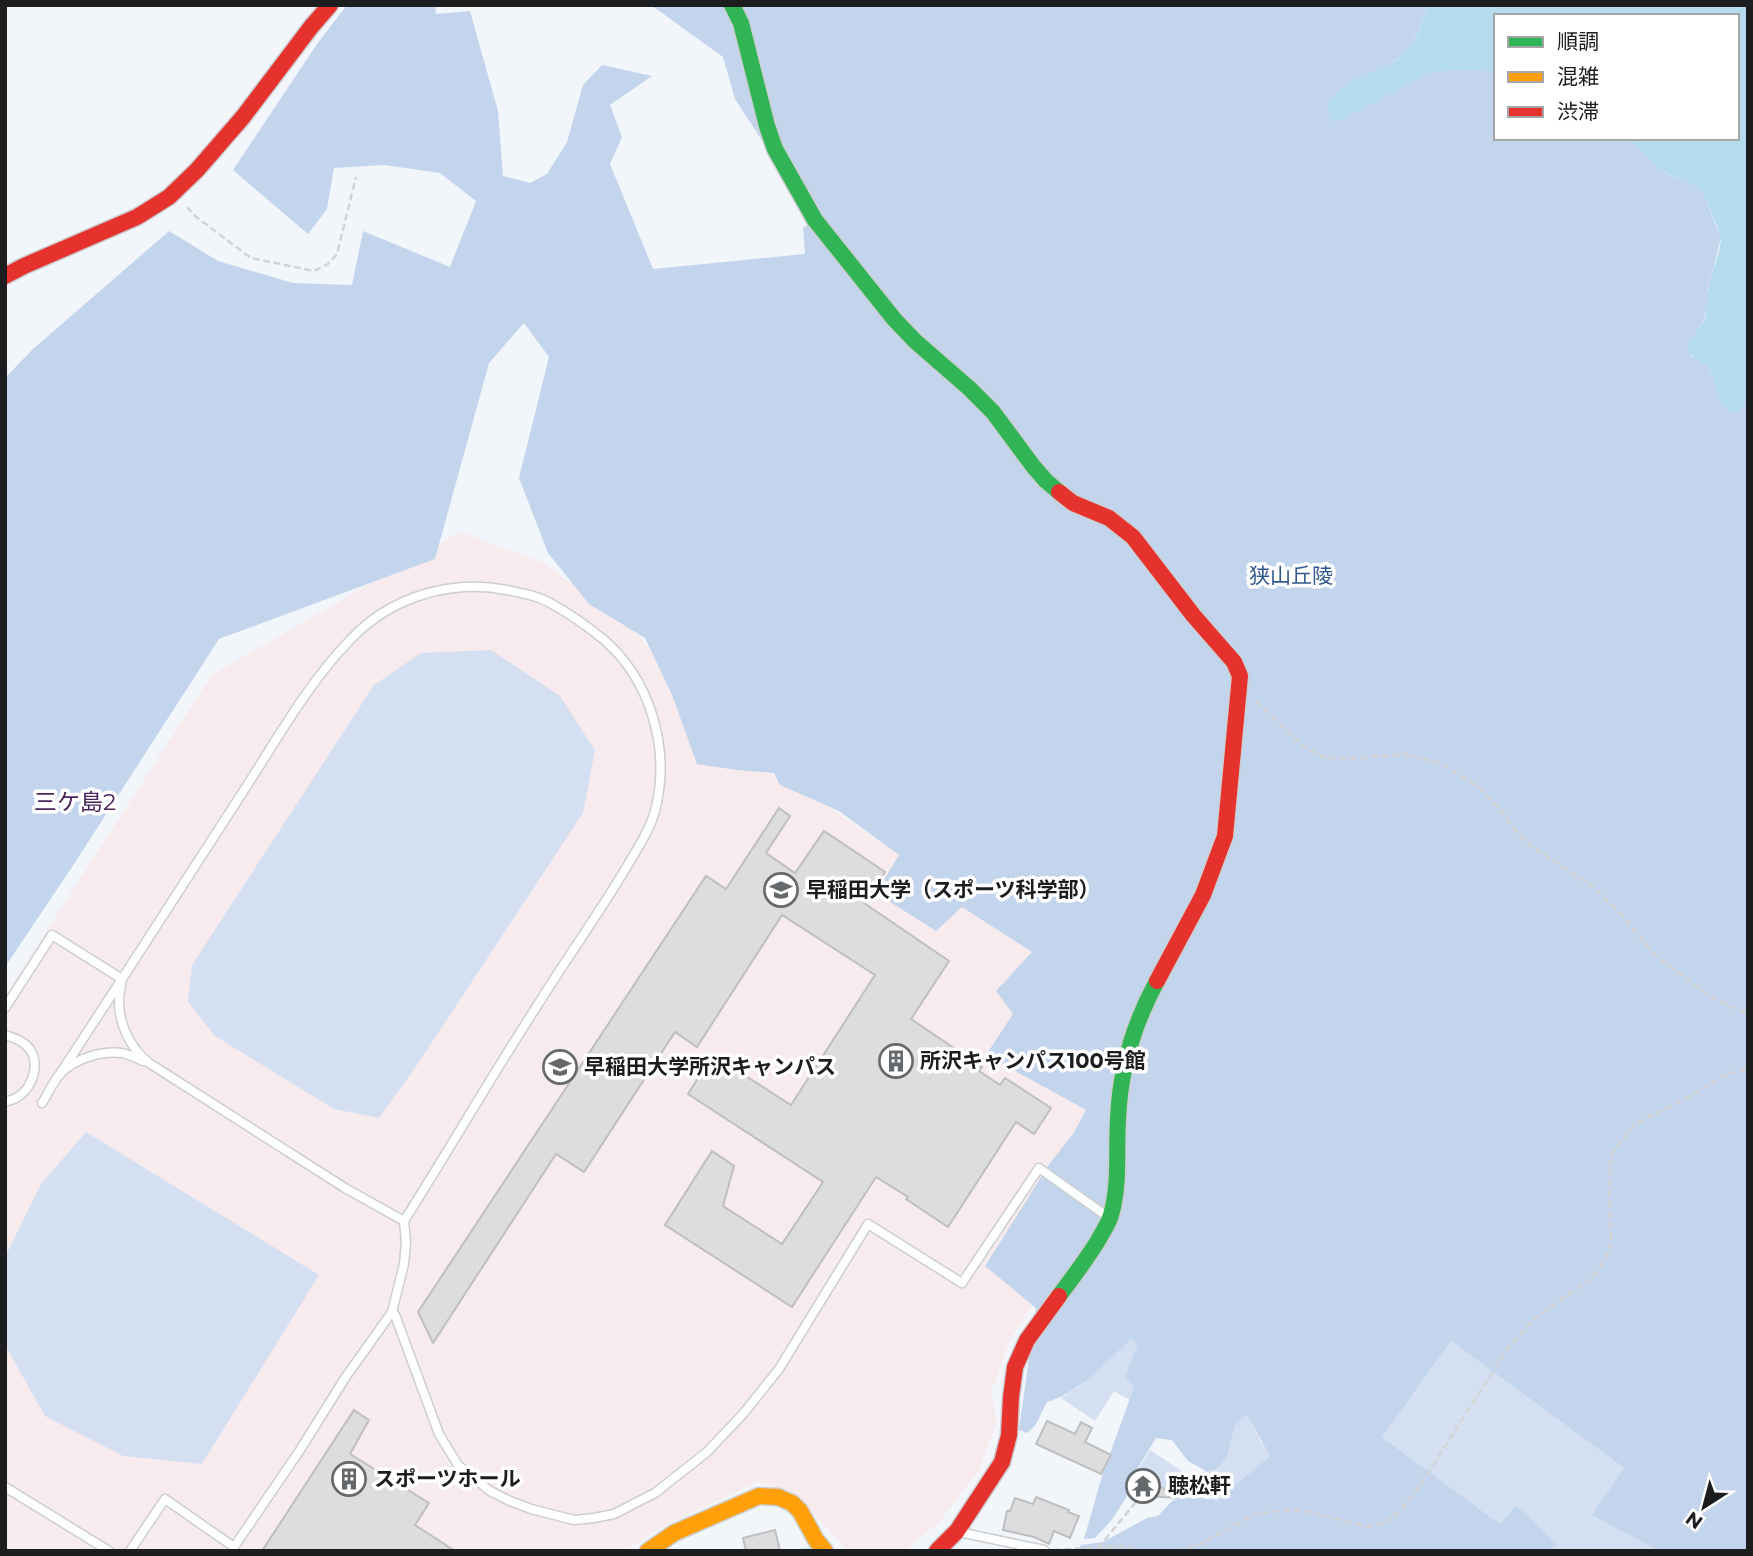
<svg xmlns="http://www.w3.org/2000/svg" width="1753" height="1556" font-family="Montserrat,'Noto Sans JP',sans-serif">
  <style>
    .education { fill: #f8ebee }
    .green { fill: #d4e0f1 }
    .forest { fill: #c3d5ed }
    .water { fill: #b4dcee }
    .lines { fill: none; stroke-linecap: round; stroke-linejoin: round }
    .stream { stroke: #b4dcee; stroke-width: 4.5 }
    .building { fill: #ddddde; stroke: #bebfc0; stroke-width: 2 }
    .lane-casing { stroke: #ccced1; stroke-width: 11 }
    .fast-casing { stroke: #ccced1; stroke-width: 19 }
    .slow-casing { stroke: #ccced1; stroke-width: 19 }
    .jam-casing { stroke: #ccced1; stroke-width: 19 }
    .path { stroke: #d3d3d4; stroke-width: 2.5; stroke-dasharray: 7 3.5; stroke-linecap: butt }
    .lane { stroke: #fdfefe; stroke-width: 8 }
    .fast { stroke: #30b455; stroke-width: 16 }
    .slow { stroke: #ff9f0a; stroke-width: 16 }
    .jam { stroke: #e5322d; stroke-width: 16 }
    .labels { text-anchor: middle; stroke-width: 7; stroke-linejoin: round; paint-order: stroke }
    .park-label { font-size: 21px; fill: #30588c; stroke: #fff }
    .poi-label { font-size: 21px; font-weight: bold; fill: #1b1d1f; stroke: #fff; text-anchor: start }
    .neighbourhood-label { font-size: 23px; fill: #4a255c; stroke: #fff }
  </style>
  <rect width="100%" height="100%" fill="#f2f5f9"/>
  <path class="education" d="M460,532L542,562L635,630L708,727L1127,1005L1046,1286L1011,1338L991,1392L997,1421L979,1470L940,1521L905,1551H848L794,1492L757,1482L666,1525L624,1551H5V995L212,675Z"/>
  <g class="green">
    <path d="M491,650L560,696L595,750L583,813L415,1068L379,1118L334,1109L215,1036L188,1002L192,965L374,685L421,653Z"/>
    <path d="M86,1132L319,1275L202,1464L123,1456L45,1416L5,1345V1257L41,1184Z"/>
    <path d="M1131,1339L1137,1345L1125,1376L1135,1386L1130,1400L1114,1391L1095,1421L1061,1398L1080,1386Z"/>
    <path d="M1451,1341L1624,1468L1593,1515L1659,1551H1548L1556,1544L1516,1505L1500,1524L1382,1437Z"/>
    <path d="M1247,1414L1260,1440L1271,1456L1217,1502L1195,1497L1172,1501L1193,1476L1206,1471L1216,1470L1227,1458L1235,1425Z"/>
    <path d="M1150,1450L1185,1473L1170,1491L1137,1471Z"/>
  </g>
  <path class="forest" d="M347,5H435L436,14L470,11L498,111L503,176L530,183L547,174L567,142L583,85L602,65L652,76L610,105L622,137L610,164L653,269L805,254L803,228L814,220L735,99L723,57L651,5H1428C1423,20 1417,37 1407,50C1395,65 1358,78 1341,88L1334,95L1328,107L1343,119L1428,74C1451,69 1473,68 1496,73V138H1628C1640,145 1645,157 1656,166C1668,176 1687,181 1701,188L1721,238L1708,289V305L1704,319L1689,345L1690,356C1714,366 1713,377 1720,399L1743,406L1748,396V1551H1659L1592,1515L1624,1468L1451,1341L1382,1437L1500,1524L1516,1505L1557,1544L1548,1551H1078L1081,1545L1103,1542L1147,1518L1158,1516L1172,1501L1195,1497L1217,1501L1270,1456L1247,1415L1235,1425L1227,1458L1216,1470L1206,1471L1188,1461L1172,1440L1156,1438L1136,1471L1131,1490L1111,1521L1095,1538L1084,1539L1102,1476L1134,1387L1125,1376L1137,1345L1131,1339C1106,1362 1081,1392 1047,1402L1035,1426L1027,1433L1019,1430L1036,1308L985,1266L1050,1163L1073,1134L1086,1110L986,1055L1013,1014L996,991L1032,952L962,907L936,931L876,893L899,855L839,811L780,785L774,773L737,770L697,764L672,695L645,638L589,604L548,553L519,478L549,357L524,323L489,363L435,559L219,639L76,861L5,967V378L32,350L169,231L218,261L293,283L352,285L363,231L450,267L476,201L440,173L384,165L334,168L327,209L308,234L233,170L317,44Z"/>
  <path class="water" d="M1428,5H1748V396L1743,406L1738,411L1733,412C1717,407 1718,385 1711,372C1706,361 1689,358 1688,351C1686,343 1701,327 1705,318C1708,308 1707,297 1709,286C1711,274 1721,249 1721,239C1720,231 1705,198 1701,189C1687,181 1669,176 1656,166C1645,157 1640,145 1628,138H1737V16H1496V73C1471,68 1453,69 1428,74L1343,119L1333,122C1323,113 1330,96 1340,89C1360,73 1390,70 1407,50C1417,38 1423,20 1428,5Z"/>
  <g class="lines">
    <path class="stream" d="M801,1551L812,1550"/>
  </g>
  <g class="building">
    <path d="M779,808L790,816L766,853L795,873L824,831L885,872L864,903L949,961L911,1019L982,1067L979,1071L1000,1085L1005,1078L1051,1108L1034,1134L1016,1122L948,1227L906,1199L908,1197L876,1177L792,1307L665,1225L712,1151L734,1166L723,1206L782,1244L823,1182L688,1094L713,1055L791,1105L875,975L782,915L697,1047L675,1032L584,1172L556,1154L433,1343L418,1312L706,876L726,889Z"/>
    <path d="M354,1410L369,1420L350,1454L429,1503L415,1525L455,1551H262Z"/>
    <path d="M1047,1421L1075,1434L1081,1422L1092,1428L1085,1442L1111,1455L1101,1474L1036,1444Z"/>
    <path d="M1143,1475L1153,1481L1177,1498L1147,1496L1134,1488Z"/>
    <path d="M1036,1497L1069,1510L1068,1512L1079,1516L1070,1538L1054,1531L1049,1544L1034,1537L1003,1530L1007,1511H1010L1015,1498L1033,1504Z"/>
    <path d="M775,1530L780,1551H746L743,1538Z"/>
  </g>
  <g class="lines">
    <g class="lane-casing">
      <g id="lane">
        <path d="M5,1008L52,935L122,979C164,914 206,849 248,784C280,734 310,681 351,639C391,597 450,579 507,590C522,593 539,596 552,604C570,614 587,626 603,639C650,679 670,747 656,807C651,829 637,849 626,868C598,915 566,959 537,1006C491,1077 449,1150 404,1221L406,1242L404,1264L392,1312L345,1378L300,1450L234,1547L165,1499L130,1551"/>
        <path d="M5,1035C12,1037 20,1040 26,1045C42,1059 34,1088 16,1098C13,1100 9,1100 5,1102"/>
        <path d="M60,1074L122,979C121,986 119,995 119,1002C119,1025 131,1049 149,1063L345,1188L404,1221"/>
        <path d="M42,1103C48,1094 53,1082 60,1074C74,1059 102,1050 122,1053C129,1054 136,1058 143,1061"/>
        <path d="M392,1312L395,1315L439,1434L458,1465L490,1491L510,1501L531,1509L574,1520L594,1518L614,1514L655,1493L707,1452L743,1414L779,1369L868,1224L962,1283L1039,1168L1108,1217"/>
        <path d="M5,1487L109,1551"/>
        <path d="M959,1532L1044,1550"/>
      </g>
    </g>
    <g class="fast-casing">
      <g id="fast">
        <path d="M732,5L741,23L767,126L775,149L815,220L894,319L915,341L970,389L993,412L1033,466L1046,481L1059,492"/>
        <path d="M1059,1296C1073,1277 1087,1259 1099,1239C1103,1231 1109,1223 1111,1215C1120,1184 1116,1151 1118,1119C1120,1070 1133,1025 1157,981"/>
      </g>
    </g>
    <g class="slow-casing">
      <path id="slow" d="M648,1551L674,1533L759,1496L778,1497L792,1503L800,1511L816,1540L825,1551"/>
    </g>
    <g class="jam-casing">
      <g id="jam">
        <path d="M5,276L24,266L137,217L169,197L197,170L243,117L311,27L330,5"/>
        <path d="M1059,492L1073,503L1109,518L1133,537L1193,615L1234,662L1240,676L1225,836L1203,895L1157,981"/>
        <path d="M937,1551L957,1531L1002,1462L1009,1435L1011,1397L1015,1367L1027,1340L1059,1296"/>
      </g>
    </g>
    <g class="path">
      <path d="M187,207L195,216L251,258L314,271L328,264L337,254L356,177"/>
      <path d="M1256,701L1303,746L1325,758L1348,759L1405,754L1439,763L1460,775L1481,789L1502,812L1519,835L1531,846L1592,886L1619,912L1656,956L1711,997L1748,1014"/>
      <path d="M1098,1548L1136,1502"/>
      <path d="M1054,1550L1124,1546L1139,1551"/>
      <path d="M1177,1551L1199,1545L1255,1514L1288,1510L1305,1511L1370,1527L1384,1523L1399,1512L1419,1487L1506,1351L1535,1318L1592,1278L1601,1266L1609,1251L1611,1241L1609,1189L1611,1156L1622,1140L1635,1124L1685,1099L1727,1074L1748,1069"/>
    </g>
    <use href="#lane" class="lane"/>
    <use href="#fast" class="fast"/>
    <use href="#slow" class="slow"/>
    <use href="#jam" class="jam"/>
  </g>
  <defs>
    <g id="university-ring" transform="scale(1.75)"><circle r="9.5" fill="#fff" stroke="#66696b" stroke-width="1.5"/><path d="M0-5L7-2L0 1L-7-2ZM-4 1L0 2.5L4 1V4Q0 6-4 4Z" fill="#66696b"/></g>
    <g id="building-ring" transform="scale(1.75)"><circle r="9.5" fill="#fff" stroke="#66696b" stroke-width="1.5"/><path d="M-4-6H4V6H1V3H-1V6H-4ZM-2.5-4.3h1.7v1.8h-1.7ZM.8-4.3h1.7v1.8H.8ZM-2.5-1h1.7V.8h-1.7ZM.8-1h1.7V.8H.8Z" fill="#66696b"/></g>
    <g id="temple-ring" transform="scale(1.75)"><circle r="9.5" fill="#fff" stroke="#66696b" stroke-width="1.5"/><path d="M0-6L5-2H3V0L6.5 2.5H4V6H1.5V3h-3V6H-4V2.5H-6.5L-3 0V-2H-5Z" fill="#66696b"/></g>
  </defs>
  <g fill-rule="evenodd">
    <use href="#university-ring" x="781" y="890"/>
    <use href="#building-ring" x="896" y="1061"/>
    <use href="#university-ring" x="560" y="1067"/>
    <use href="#building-ring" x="349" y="1479"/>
    <use href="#temple-ring" x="1143" y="1486"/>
  </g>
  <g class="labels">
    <g class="park-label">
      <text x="1291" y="583">狭山丘陵</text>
    </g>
    <g class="poi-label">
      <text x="806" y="897">早稲田大学（スポーツ科学部）</text>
      <text x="920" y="1068">所沢キャンパス100号館</text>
      <text x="584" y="1074">早稲田大学所沢キャンパス</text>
      <text x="374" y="1486">スポーツホール</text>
      <text x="1168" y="1493">聴松軒</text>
    </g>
    <g class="neighbourhood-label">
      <text x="75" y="810">三ケ島2</text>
    </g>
  </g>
  <rect width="1753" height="1556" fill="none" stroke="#1b1d1f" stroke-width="14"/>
  <rect x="1494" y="14" width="245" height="126" fill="#ffffff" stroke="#a4a5a5" stroke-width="2"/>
  <rect x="1508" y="37" width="35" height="10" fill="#30b455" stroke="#a4a5a5" stroke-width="2"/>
  <text x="1557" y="49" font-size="21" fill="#1b1d1f">順調</text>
  <rect x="1508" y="72" width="35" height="10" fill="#ff9f0a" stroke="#a4a5a5" stroke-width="2"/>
  <text x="1557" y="84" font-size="21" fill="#1b1d1f">混雑</text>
  <rect x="1508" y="107" width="35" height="10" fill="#e5322d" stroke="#a4a5a5" stroke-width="2"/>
  <text x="1557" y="119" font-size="21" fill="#1b1d1f">渋滞</text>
  <g transform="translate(1704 1507) rotate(216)" stroke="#ffffff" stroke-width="5" paint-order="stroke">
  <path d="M0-5L12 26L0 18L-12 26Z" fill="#1b1d1f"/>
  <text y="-10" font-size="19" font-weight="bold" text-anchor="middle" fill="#1b1d1f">N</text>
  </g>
</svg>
